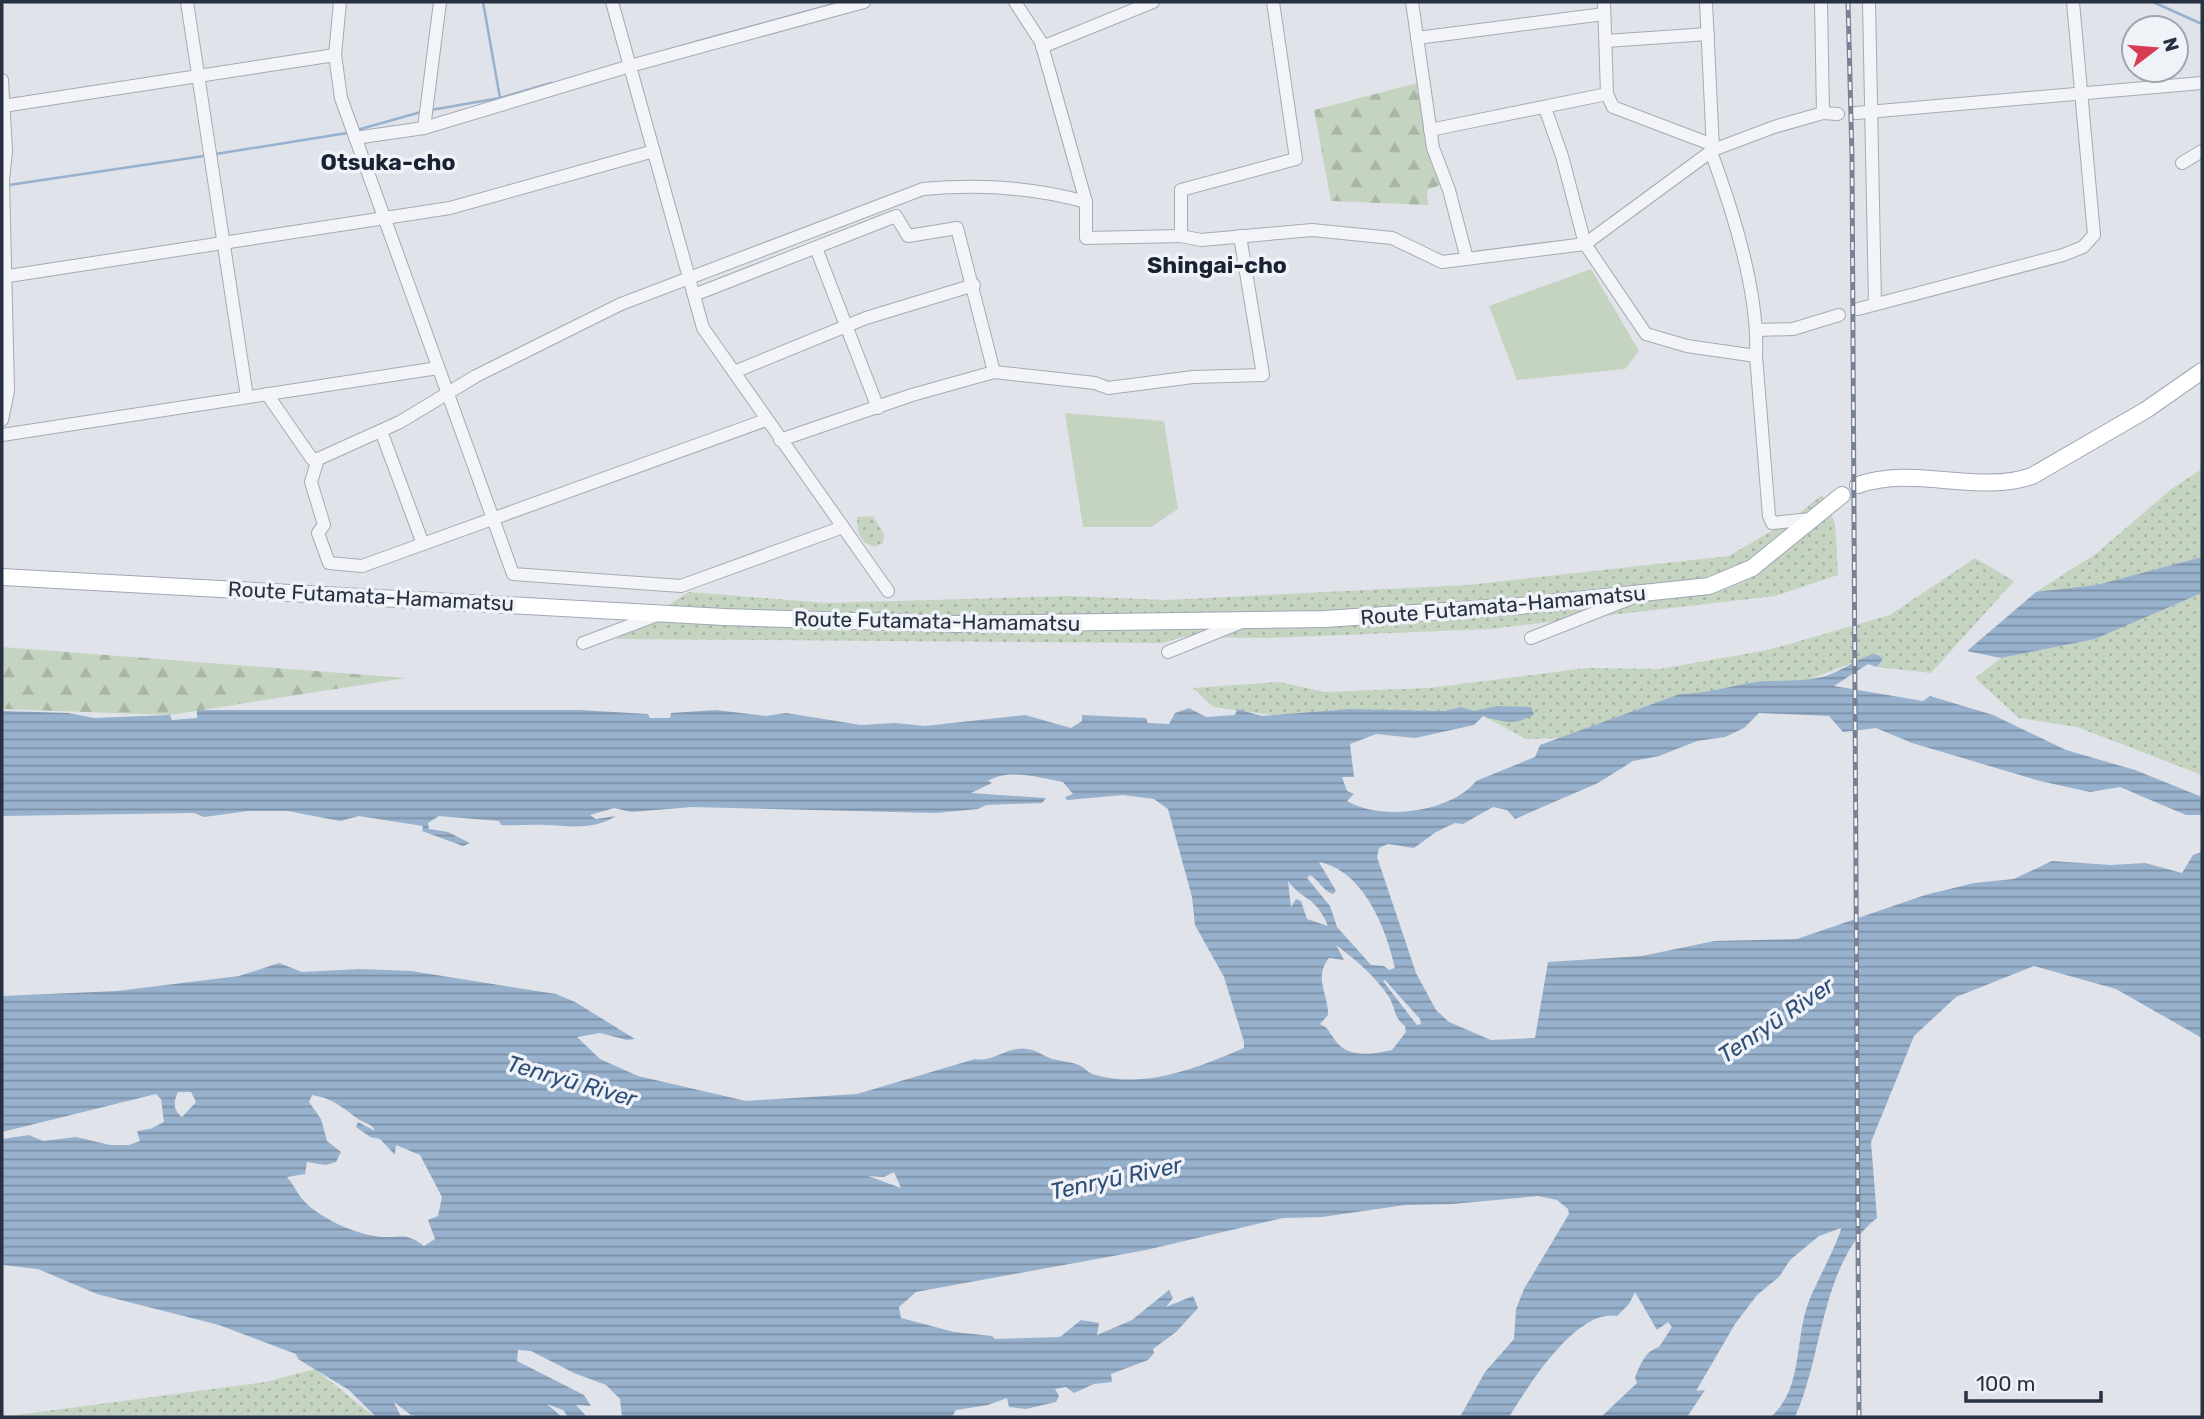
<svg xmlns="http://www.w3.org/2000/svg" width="2204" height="1419" font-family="Rubik,sans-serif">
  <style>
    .grass { fill: url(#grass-dots) }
    .forest { fill: url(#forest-firs) }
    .garden { fill: #c5d4c0 }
    .water { fill: url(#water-rules); fill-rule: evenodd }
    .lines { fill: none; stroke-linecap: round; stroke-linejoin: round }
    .stream { stroke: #98b1cc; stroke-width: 2.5 }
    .minor-casing { stroke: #a5aab4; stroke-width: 14 }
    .major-casing { stroke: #9ea7b6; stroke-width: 18 }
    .minor { stroke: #f3f4f8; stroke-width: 12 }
    .major { stroke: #fff; stroke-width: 16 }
    .rail-casing { stroke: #788294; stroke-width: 5 }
    .rail { stroke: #eff2f7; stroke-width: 2.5; stroke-dasharray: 8; stroke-linecap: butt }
    .labels { text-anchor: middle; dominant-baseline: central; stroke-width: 7; stroke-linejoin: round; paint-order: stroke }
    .street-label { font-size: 21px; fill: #273142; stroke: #eff2f7 }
    .neighbourhood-label { font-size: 23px; font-weight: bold; fill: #192233; stroke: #eff2f7 }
    .water-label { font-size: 23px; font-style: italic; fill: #2f4f79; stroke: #eff2f7 }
  </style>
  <defs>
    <pattern id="grass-dots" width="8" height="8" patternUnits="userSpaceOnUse" patternTransform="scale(1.75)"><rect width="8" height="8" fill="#c5d4c0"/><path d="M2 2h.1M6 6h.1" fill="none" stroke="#a9b6a6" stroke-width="1.8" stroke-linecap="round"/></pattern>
    <pattern id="forest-firs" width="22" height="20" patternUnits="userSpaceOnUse" patternTransform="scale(1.75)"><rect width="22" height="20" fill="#c5d4c0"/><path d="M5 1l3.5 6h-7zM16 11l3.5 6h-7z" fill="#a9b6a6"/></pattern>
    <pattern id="water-rules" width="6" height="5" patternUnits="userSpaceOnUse" patternTransform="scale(1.75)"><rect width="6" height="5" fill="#98b1cc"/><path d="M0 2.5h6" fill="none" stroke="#7c91a7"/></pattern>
  </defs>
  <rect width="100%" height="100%" fill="#e0e3ea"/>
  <!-- grass -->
  <g class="grass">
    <path d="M2202 469V557L2070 593 2036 592 2097 553 2170 490Z"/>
    <path d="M1822 495 1835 523 1838 575 1775 596 1490 629 1268 638 1183 637 1162 643 616 639 689 592 826 603 1067 596 1167 600 1468 585 1729 556 1792 519Z"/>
    <path d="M873 516 884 534 883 543 874 547C859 541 857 532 857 517Z"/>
    <path d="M1975 558 2014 581 1931 673 1877 667 1875 654 1803 682 1667 699 1561 738 1526 739 1474 711 1337 710 1272 715 1213 707 1193 688 1279 682 1325 692 1429 688 1586 668 1660 669 1768 650 1890 615Z"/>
    <path d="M2202 593V775L2077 727 2019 718 1975 678 2001 658 2095 639Z"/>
    <path d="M315 1369 375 1417H2L265 1382Z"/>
  </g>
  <!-- forest -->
  <g class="forest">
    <path d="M1417 83 1432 163 1440 185 1427 190 1428 205 1331 201 1314 110Z"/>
    <path d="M2 647 406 678 170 715 2 709Z"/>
  </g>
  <!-- garden -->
  <g class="garden">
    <path d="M1591 269 1639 351 1625 369 1517 380 1489 306Z"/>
    <path d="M1065 413 1164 421 1178 509 1151 527H1083Z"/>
  </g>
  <!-- water -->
  <g class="water">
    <path d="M2202 557V593L2095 639 2001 658 1967 651 2036 592 2097 585Z"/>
    <path d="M1875 654 1883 658 1877 667 1868 664 1834 686 1923 701 1930 696 1993 715 2066 750 2135 770 2202 797V815H2186L2120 787 2090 792 2040 781 1912 743 1876 728 1843 732 1829 716 1759 713 1744 728 1725 737 1697 741 1659 756 1633 761 1598 783 1515 819 1507 810 1493 807 1463 824 1455 823 1436 832 1414 848 1388 844 1379 848 1377 857 1416 973 1436 1010 1449 1022 1491 1040 1535 1038 1548 962 1642 956 1714 941 1797 939 1925 895 1974 883 2014 879 2052 861 2111 865 2145 863 2182 873 2193 855 2202 852V1038L2116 989 2034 966 1956 997 1914 1036 1871 1142 1877 1218C1821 1261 1823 1357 1795 1417H1771C1804 1387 1794 1339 1809 1301 1815 1285 1840 1239 1841 1228L1819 1236 1790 1260 1779 1277 1757 1295 1735 1324 1696 1391 1705 1390 1687 1417H1601L1637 1383 1635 1377C1641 1364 1645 1351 1659 1347L1672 1327 1668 1322 1657 1330 1635 1292 1629 1304 1617 1316C1575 1309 1528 1387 1509 1417H1460L1485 1372 1514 1339 1516 1309 1524 1289 1569 1214 1568 1209 1557 1200 1538 1196 1453 1204 1405 1205 1322 1217 1283 1218 1146 1250 916 1292 899 1307 901 1318 954 1332 992 1336 995 1339 1060 1337 1081 1320 1099 1323 1097 1335 1132 1320 1169 1290 1173 1298 1166 1307 1193 1296 1198 1308 1176 1332 1153 1349 1154 1353 1148 1360 1111 1374 1112 1382 1094 1384 1074 1393 1066 1387 1055 1389 1059 1396 1056 1402 1026 1409 1009 1407 1007 1398 988 1405 956 1410 952 1417H622L620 1399 606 1385 574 1373 531 1351 518 1350 517 1361 584 1395 591 1406 576 1405 587 1417H568L563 1410 547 1404 562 1417H425L411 1415 394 1402 401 1417H376L349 1390 298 1359 296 1354 219 1325 97 1294 38 1269 2 1265V1139L29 1135 43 1141 76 1137 110 1145H129L140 1141 137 1131 150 1129 164 1122 161 1099 156 1094 2 1132V996L117 991 239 976 279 963 302 972 359 969 411 971 556 994 575 1002 635 1039 627 1040 600 1033 577 1037 600 1059 638 1076 746 1101 857 1094 975 1059C992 1063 1009 1045 1027 1049 1036 1050 1044 1056 1052 1059 1061 1061 1071 1062 1079 1065 1084 1067 1087 1072 1092 1074 1144 1090 1197 1068 1244 1048V1042L1224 977 1195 925 1192 897 1168 809 1154 799 1123 795 1067 800 1065 797 1073 794 1063 782C1039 778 1009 768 988 781L992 783 971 793 1046 798 1042 803 986 805 978 809 935 813 692 807 631 812 614 808 590 815 596 819 616 816C594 830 571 826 546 825 531 824 516 826 501 825L499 821 439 816 428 823 429 829 448 832 470 843 463 846 422 831 423 826 359 816 340 821 288 811H248L204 817 194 813 2 816V711L68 713 94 718 170 715 172 720 197 718V710H579L648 714 650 718H670L671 713 716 710 766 716 786 713 861 725 895 723 925 726 1025 715 1071 728 1082 721V715L1146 718 1148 723 1169 724 1175 713 1189 708 1206 717 1235 715 1237 709 1262 716 1350 709 1444 711 1461 707 1474 711 1497 706 1531 707 1534 714C1517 726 1501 722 1483 716L1474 725 1415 738 1376 734 1350 744 1354 777H1342L1347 791 1354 794 1347 801C1381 821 1450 813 1476 781L1535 757 1540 745 1680 694C1705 694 1726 687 1750 683 1776 679 1801 683 1826 676 1844 670 1857 658 1875 654ZM1319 862C1364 871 1386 928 1395 968L1389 970 1384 966 1371 965 1337 927 1330 906 1307 878 1310 875C1319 880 1323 891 1333 894L1336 891ZM1288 881C1304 902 1315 895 1328 926L1307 919 1301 901 1296 899 1291 907ZM1336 945C1356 960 1375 976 1389 997 1396 1009 1393 1017 1405 1026L1406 1032 1392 1050C1374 1054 1347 1059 1335 1040 1329 1032 1329 1028 1320 1024L1328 1015C1329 995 1313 978 1329 958L1344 960ZM1385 980 1420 1019 1421 1024 1417 1025 1383 981ZM178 1092H191L196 1102 182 1117C173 1109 173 1103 178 1092ZM312 1095C332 1098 342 1107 358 1119 365 1124 372 1123 375 1131L358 1122 356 1127 370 1137 380 1139 395 1155 396 1145 420 1155 442 1197 438 1216 428 1220 435 1239 424 1246C405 1232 403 1238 383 1237 358 1236 319 1218 303 1200 297 1193 293 1184 287 1177L305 1174 307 1162 326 1165 336 1162 341 1152 327 1141 321 1119 309 1102ZM894 1172 901 1188 868 1176 884 1177Z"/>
  </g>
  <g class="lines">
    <!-- stream -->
    <g class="stream">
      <path d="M483 2 500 98"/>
      <path d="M2153 2 2202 24"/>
      <path d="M692 43 841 2"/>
      <path d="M431 110 500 98 551 83"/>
      <path d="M357 130 421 112"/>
      <path d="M216 154 347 133"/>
      <path d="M9 185 204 156"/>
    </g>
    <defs>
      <g id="minor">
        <path d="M187 2 247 397"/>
        <path d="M340 2 335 55 341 98 513 574 681 586 843 527"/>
        <path d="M612 2 703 328 888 591"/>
        <path d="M1015 2 1041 42 1086 202"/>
        <path d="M1412 2 1433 148 1449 190 1467 259"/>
        <path d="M1604 2 1607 94 1613 107 1713 145"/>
        <path d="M1706 2 1713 150"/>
        <path d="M1821 2 1823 113"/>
        <path d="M1869 2 1875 304"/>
        <path d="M1417 38 1604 14"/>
        <path d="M1606 41 1708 34"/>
        <path d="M1042 47 1153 2"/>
        <path d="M2 80 6 151 3 180 8 391 2 420"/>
        <path d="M3 106 335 55"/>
        <path d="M1545 108 1562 156 1585 244 1646 334 1687 346 1756 356"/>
        <path d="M1856 113 2202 83"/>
        <path d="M424 128 440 2"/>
        <path d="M1430 130 1607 94"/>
        <path d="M355 138 424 128 630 66 864 2"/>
        <path d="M1711 152C1733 211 1759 294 1756 356L1769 516 1772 523 1811 519"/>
        <path d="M2182 163 2202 151"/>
        <path d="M1181 236V190L1296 159 1273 2"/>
        <path d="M816 248 878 408"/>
        <path d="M2 277 450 208 654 151"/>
        <path d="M694 295 896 216 908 236 957 228 994 372"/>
        <path d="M1858 309 2063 255 2083 247 2094 235 2073 2"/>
        <path d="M1757 330 1793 329 1839 315"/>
        <path d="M734 372 866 318 974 285"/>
        <path d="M267 394 312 459H318L400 422 476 376 621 304 923 189C978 184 1033 187 1086 202V238L1181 236 1201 240 1312 230 1392 238 1442 262 1585 244 1713 150 1774 127 1823 113 1838 114"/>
        <path d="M381 431 423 544"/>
        <path d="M2 435 438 368"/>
        <path d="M780 440 912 395 994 372 1095 383 1108 388 1193 377 1263 375 1240 236"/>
        <path d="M318 459 311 482 324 525 318 533 329 563 362 566 766 420"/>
        <path d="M1531 638 1632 598"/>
        <path d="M583 643 655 616"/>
        <path d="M1168 652 1242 622"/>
      </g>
      <g id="major">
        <path d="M1858 485C1915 465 1976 495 2032 476L2146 410 2202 371"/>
        <path d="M2 577 724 617 959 624 1325 619 1520 606 1709 586 1752 568 1842 495"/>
      </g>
    </defs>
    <!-- minor casing -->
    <use href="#minor" class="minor-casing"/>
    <!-- major casing -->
    <use href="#major" class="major-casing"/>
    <!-- minor -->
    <use href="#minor" class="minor"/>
    <!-- major -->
    <use href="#major" class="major"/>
    <defs>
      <path id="rail" d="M1848 2 1852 158 1859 1417"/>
    </defs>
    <!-- rail casing -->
    <use href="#rail" class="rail-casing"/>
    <!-- rail -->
    <use href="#rail" class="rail"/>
  </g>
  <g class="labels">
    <!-- street labels -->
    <g class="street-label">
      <text transform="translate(371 596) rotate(3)">Route Futamata-Hamamatsu</text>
      <text transform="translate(1503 605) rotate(-5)">Route Futamata-Hamamatsu</text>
      <text transform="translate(937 621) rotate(1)">Route Futamata-Hamamatsu</text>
    </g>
    <!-- neighbourhood labels -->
    <g class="neighbourhood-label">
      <text x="388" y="162">Otsuka-cho</text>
      <text x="1217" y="265">Shingai-cho</text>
    </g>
    <!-- water labels -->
    <g class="water-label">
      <text transform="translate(1776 1020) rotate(-34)">Tenryū River</text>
      <text transform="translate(572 1081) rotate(16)">Tenryū River</text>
      <text transform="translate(1116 1178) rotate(-12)">Tenryū River</text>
    </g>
  </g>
  <!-- border -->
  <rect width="2204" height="1419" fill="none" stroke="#273142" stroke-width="7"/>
  <!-- north arrow -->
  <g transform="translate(2155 49) rotate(74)"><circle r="33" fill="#eff2f7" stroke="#9fa5af" stroke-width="2"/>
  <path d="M0-5L12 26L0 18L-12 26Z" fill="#d73d52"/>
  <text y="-10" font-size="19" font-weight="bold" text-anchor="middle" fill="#273142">N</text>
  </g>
  <!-- scale -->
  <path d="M1966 1391v10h135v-10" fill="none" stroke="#273142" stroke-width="3.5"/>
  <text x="1976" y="1391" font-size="21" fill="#273142" stroke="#eff2f7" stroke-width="5" paint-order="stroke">100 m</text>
</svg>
